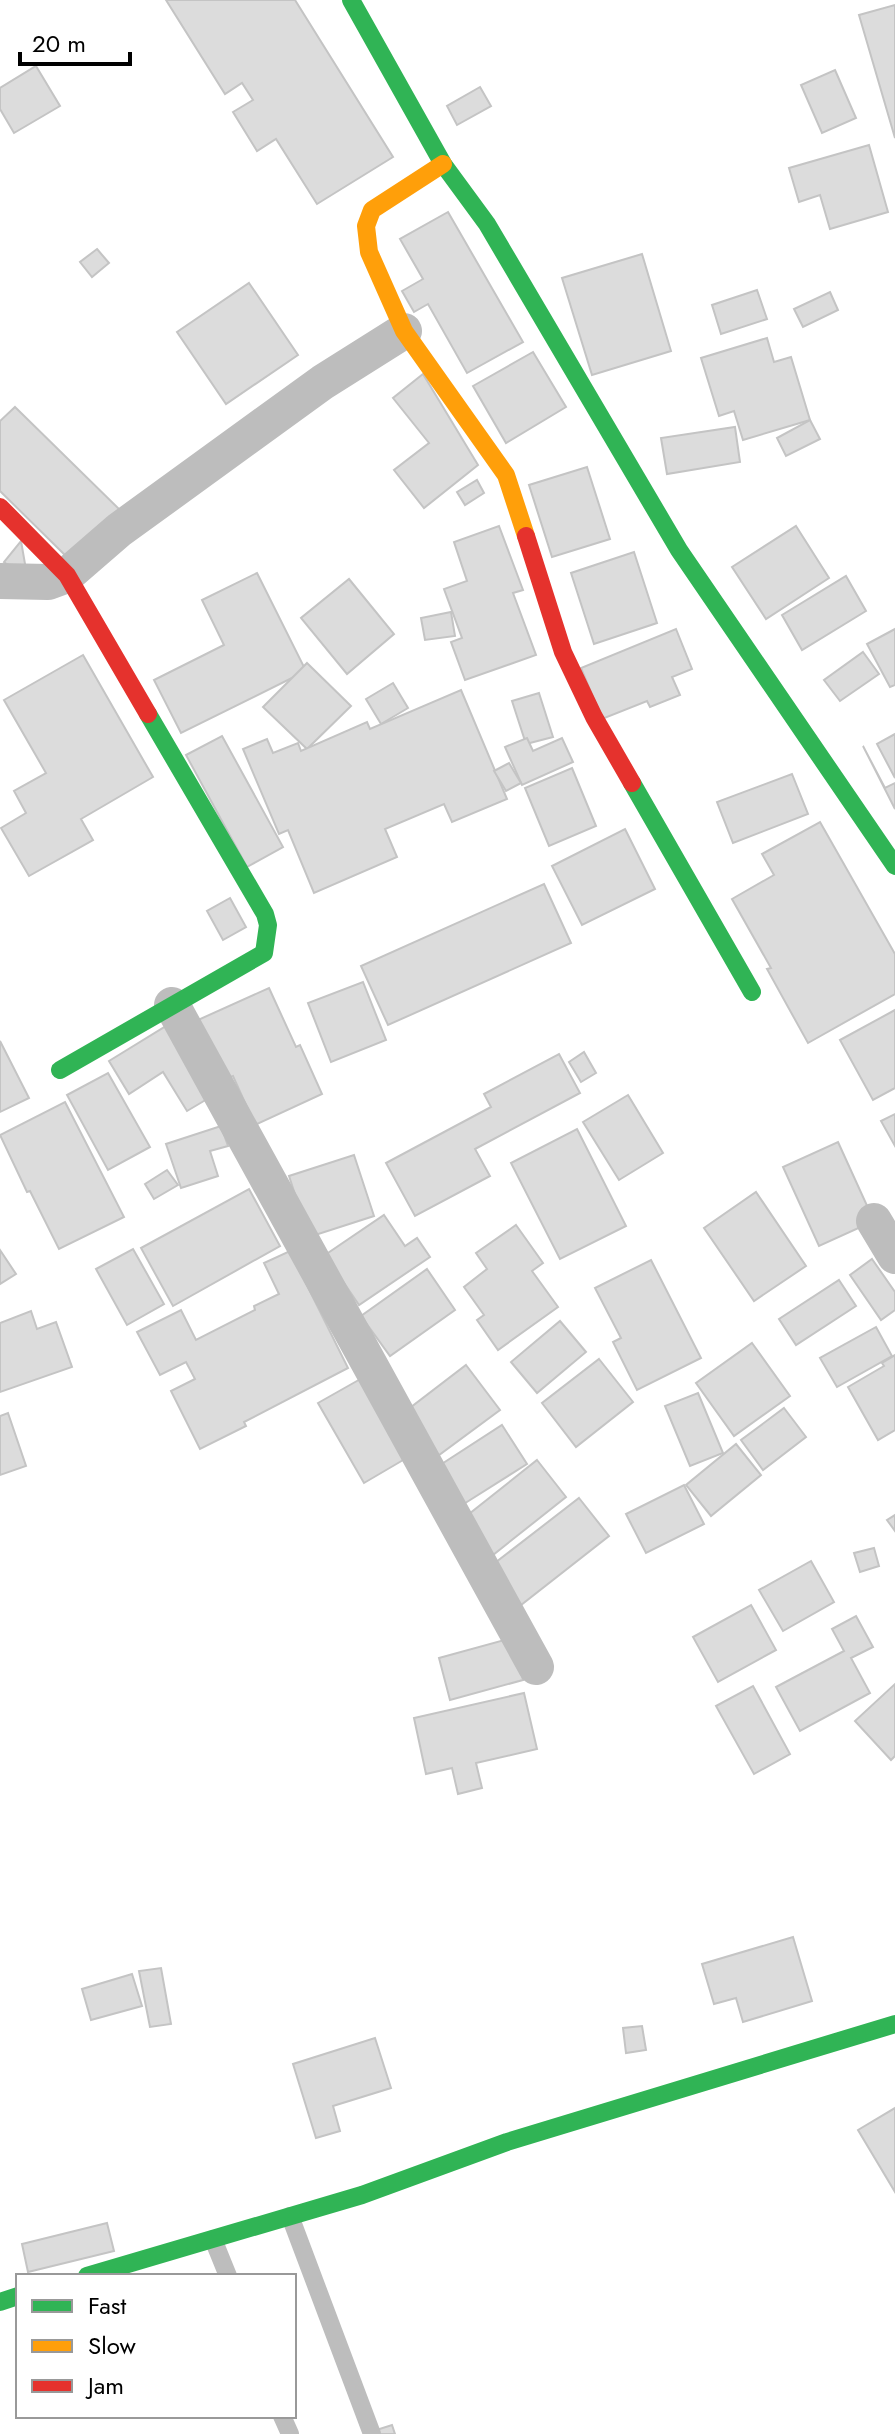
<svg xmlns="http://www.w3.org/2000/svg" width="895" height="2434" font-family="Jost,sans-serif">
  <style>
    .building { fill: #dcdcdc; stroke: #c4c4c4; stroke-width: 2 }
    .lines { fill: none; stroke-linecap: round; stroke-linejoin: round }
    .lane { stroke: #bdbdbd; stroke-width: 18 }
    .street { stroke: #bdbdbd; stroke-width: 36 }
    .fast { stroke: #30b455; stroke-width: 18 }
    .slow { stroke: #ff9f0a; stroke-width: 18 }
    .jam { stroke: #e5322d; stroke-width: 18 }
  </style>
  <rect width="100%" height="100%" fill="#fff"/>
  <!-- building -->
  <g class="building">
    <path d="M166 0H295L393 157 317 204 276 139 257 151 233 112 253 100 242 83 225 94Z"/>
    <path d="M895 5V138L859 15Z"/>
    <path d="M36 66 60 106 14 133 0 109V88Z"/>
    <path d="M835 70 856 118 822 133 801 85Z"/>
    <path d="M480 87 491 106 457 125 447 106Z"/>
    <path d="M869 145 888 212 830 229 820 195 799 202 789 168Z"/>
    <path d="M448 212 523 342 467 373 428 304 414 312 402 291 423 279 400 239Z"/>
    <path d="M97 249 109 263 92 277 80 262Z"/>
    <path d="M642 254 671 351 592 375 562 278Z"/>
    <path d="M249 283 298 355 226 404 177 332Z"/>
    <path d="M757 290 767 319 721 334 712 305Z"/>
    <path d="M830 292 838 310 803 327 794 309Z"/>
    <path d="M767 338 774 362 791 357 810 420 743 440 734 411 719 416 701 358Z"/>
    <path d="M533 352 566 407 506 443 473 386Z"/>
    <path d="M423 374 478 465 424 508 394 470 429 443 393 398Z"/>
    <path d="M15 407 120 510 70 560 0 491V421Z"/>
    <path d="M810 420 820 439 786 456 777 438Z"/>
    <path d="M735 427 740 462 667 474 661 438Z"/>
    <path d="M587 467 610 539 552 557 529 485Z"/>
    <path d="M477 480 484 493 465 505 457 492Z"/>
    <path d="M499 526 523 590 513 593 536 655 465 680 451 642 462 638 444 589 467 581 454 542Z"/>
    <path d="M796 526 829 578 766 619 732 567Z"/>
    <path d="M21 541 28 581 4 562Z"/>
    <path d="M634 552 657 623 594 644 571 573Z"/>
    <path d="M257 573 306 671 181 733 154 680 224 645 202 600Z"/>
    <path d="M846 576 866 611 802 650 782 615Z"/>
    <path d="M349 579 394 634 347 674 301 618Z"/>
    <path d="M451 612 455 636 425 640 421 618Z"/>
    <path d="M676 629 692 669 672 677 680 695 650 707 647 701 602 719 581 668Z"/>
    <path d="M895 629V685L890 687 867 644Z"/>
    <path d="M863 652 879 674 840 701 824 680Z"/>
    <path d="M83 655 153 777 81 819 93 840 29 876 1 828 26 813 14 791 46 773 4 700Z"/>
    <path d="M307 663 351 706 307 749 263 707Z"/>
    <path d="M393 683 408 708 381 724 366 699Z"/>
    <path d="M461 690 507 799 452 822 444 804 385 829 397 857 314 893 288 830 279 834 243 749 267 739 273 753 298 743 301 751 367 722 370 729Z"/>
    <path d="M539 693 553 737 526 744 512 701Z"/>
    <path d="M895 734V778L877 744Z"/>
    <path d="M222 736 283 847 247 867 186 755Z"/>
    <path d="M527 738 533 751 562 738 573 762 522 785 505 747Z"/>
    <path d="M863 746 885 788 895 783V809Z"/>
    <path d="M509 763 521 783 506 791 494 771Z"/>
    <path d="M572 768 596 826 549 846 525 788Z"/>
    <path d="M792 774 808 814 733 843 717 802Z"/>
    <path d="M820 822 895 954V994L808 1043 767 969 771 968 732 899 774 875 762 854Z"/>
    <path d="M625 829 655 889 582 925 552 866Z"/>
    <path d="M544 884 571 943 388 1025 361 966Z"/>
    <path d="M230 898 246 927 223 940 207 911Z"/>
    <path d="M363 982 386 1040 331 1062 308 1003Z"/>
    <path d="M269 988 296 1047 300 1045 322 1094 255 1125 233 1076 225 1079 198 1020Z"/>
    <path d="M895 1010V1088L873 1100 840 1040Z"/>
    <path d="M171 1023 214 1095 187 1111 163 1072 129 1094 109 1061Z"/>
    <path d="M0 1041 29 1098 0 1112Z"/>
    <path d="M584 1052 596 1073 581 1082 569 1062Z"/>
    <path d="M559 1054 580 1093 475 1149 490 1176 415 1216 386 1163 491 1107 484 1094Z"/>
    <path d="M108 1073 150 1147 108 1170 67 1095Z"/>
    <path d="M628 1095 663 1153 619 1180 583 1122Z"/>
    <path d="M65 1102 124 1217 59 1249 30 1191 27 1192 0 1135Z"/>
    <path d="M895 1114V1146L881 1121Z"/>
    <path d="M221 1126 228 1146 210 1151 218 1176 181 1188 166 1144Z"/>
    <path d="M577 1129 626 1226 560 1259 511 1163Z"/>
    <path d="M838 1142 874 1221 819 1246 783 1167Z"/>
    <path d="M354 1155 374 1216 309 1237 289 1176Z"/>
    <path d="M167 1170 178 1185 154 1199 145 1184Z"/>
    <path d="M249 1189 280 1246 173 1306 141 1248Z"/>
    <path d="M756 1192 806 1266 754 1301 704 1228Z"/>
    <path d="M384 1215 405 1246 417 1238 430 1257 359 1305 325 1255Z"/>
    <path d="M516 1225 543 1263 532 1271 558 1307 498 1350 477 1320 484 1315 464 1287 487 1269 476 1253Z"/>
    <path d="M133 1249 164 1304 127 1325 96 1269Z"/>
    <path d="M0 1250 16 1274 0 1284Z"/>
    <path d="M290 1251 348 1368 244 1422 246 1426 200 1449 171 1391 195 1379 186 1362 160 1375 137 1332 181 1310 196 1340 255 1310 254 1306 279 1294 264 1263Z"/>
    <path d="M872 1259 895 1292V1310L881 1320 850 1275Z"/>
    <path d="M651 1260 701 1358 637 1390 613 1342 621 1338 595 1288Z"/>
    <path d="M427 1269 455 1310 390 1356 361 1316Z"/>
    <path d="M839 1280 856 1306 796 1345 779 1319Z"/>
    <path d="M31 1311 37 1329 56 1322 72 1367 0 1392V1323Z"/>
    <path d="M560 1321 586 1352 537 1393 511 1362Z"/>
    <path d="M876 1327 892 1356 837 1387 820 1358Z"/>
    <path d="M752 1343 790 1396 734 1436 696 1383Z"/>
    <path d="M895 1355V1430L878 1440 848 1387 884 1366 882 1363Z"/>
    <path d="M599 1359 633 1402 576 1447 542 1403Z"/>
    <path d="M466 1365 500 1410 435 1458 402 1414Z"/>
    <path d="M364 1377 410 1456 364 1483 318 1403Z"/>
    <path d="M698 1393 723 1453 690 1466 665 1406Z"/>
    <path d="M784 1408 806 1437 763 1470 741 1440Z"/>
    <path d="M8 1413 26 1466 0 1475V1416Z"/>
    <path d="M502 1425 527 1464 459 1507 434 1469Z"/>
    <path d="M736 1444 761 1475 711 1516 686 1485Z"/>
    <path d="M537 1460 566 1497 493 1555 464 1518Z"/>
    <path d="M684 1485 704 1524 646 1553 626 1514Z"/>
    <path d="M579 1498 609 1536 521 1605 491 1566Z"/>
    <path d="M895 1515V1531L887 1520Z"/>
    <path d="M874 1548 879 1566 860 1572 854 1553Z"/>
    <path d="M811 1561 834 1602 783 1631 759 1590Z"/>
    <path d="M751 1605 776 1650 718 1682 693 1637Z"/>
    <path d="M856 1616 873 1647 851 1658 870 1693 800 1731 776 1687 844 1651 832 1629Z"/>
    <path d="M512 1638 523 1680 450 1700 439 1658Z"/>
    <path d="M895 1684V1756L891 1760 855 1721Z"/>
    <path d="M753 1686 790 1754 754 1774 716 1706Z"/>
    <path d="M524 1693 537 1749 476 1763 482 1788 458 1794 452 1768 426 1774 414 1718Z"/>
    <path d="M793 1937 812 2001 743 2022 736 1998 714 2004 702 1964Z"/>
    <path d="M161 1968 171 2024 150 2027 139 1971Z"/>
    <path d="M132 1974 142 2006 91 2020 82 1989Z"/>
    <path d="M642 2026 646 2050 626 2053 623 2028Z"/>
    <path d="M375 2038 391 2088 333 2106 340 2131 316 2138 293 2064Z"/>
    <path d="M895 2108V2192L858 2130Z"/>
    <path d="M107 2223 114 2251 28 2272 22 2244Z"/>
    <path d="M392 2425 395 2434H364Z"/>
  </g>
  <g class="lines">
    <!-- lane -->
    <g class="lane">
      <path d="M290 2216 372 2434"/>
      <path d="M213 2239 228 2276"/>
      <path d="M282 2416 290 2434"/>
    </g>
    <!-- street -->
    <g class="street">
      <path d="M0 581 48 582 67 575 119 530 323 382 404 331"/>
      <path d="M172 1005 536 1667"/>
      <path d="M874 1221 895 1256"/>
    </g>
    <!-- fast -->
    <g class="fast">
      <path d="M351 0 443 164 487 224 679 550 895 866"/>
      <path d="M632 783 752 992"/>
      <path d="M60 1070 264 953 268 925 265 914 148 714"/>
      <path d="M87 2276 362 2195 507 2142 895 2024"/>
      <path d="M0 2302 18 2296"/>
    </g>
    <!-- slow -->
    <path class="slow" d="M443 164 372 210 366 226 369 252 404 331 506 475 526 536"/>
    <!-- jam -->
    <g class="jam">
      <path d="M0 507 67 575 148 714"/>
      <path d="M526 536 563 652 594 717 632 783"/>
    </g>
  </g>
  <!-- legend -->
  <rect x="16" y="2274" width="280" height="144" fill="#ffffff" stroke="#999999" stroke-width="2"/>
  <rect x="32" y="2300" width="40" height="12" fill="#30b455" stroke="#999999" stroke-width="2"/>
  <text x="88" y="2314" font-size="24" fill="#000000">Fast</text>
  <rect x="32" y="2340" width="40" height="12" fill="#ff9f0a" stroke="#999999" stroke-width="2"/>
  <text x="88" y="2354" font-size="24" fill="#000000">Slow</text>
  <rect x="32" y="2380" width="40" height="12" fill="#e5322d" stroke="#999999" stroke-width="2"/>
  <text x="88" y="2394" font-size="24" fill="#000000">Jam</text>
  <!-- scale -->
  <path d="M20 52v12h110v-12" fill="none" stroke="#000000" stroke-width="4"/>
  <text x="32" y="52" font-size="24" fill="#000000" stroke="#ffffff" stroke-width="6" paint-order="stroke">20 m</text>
</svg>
